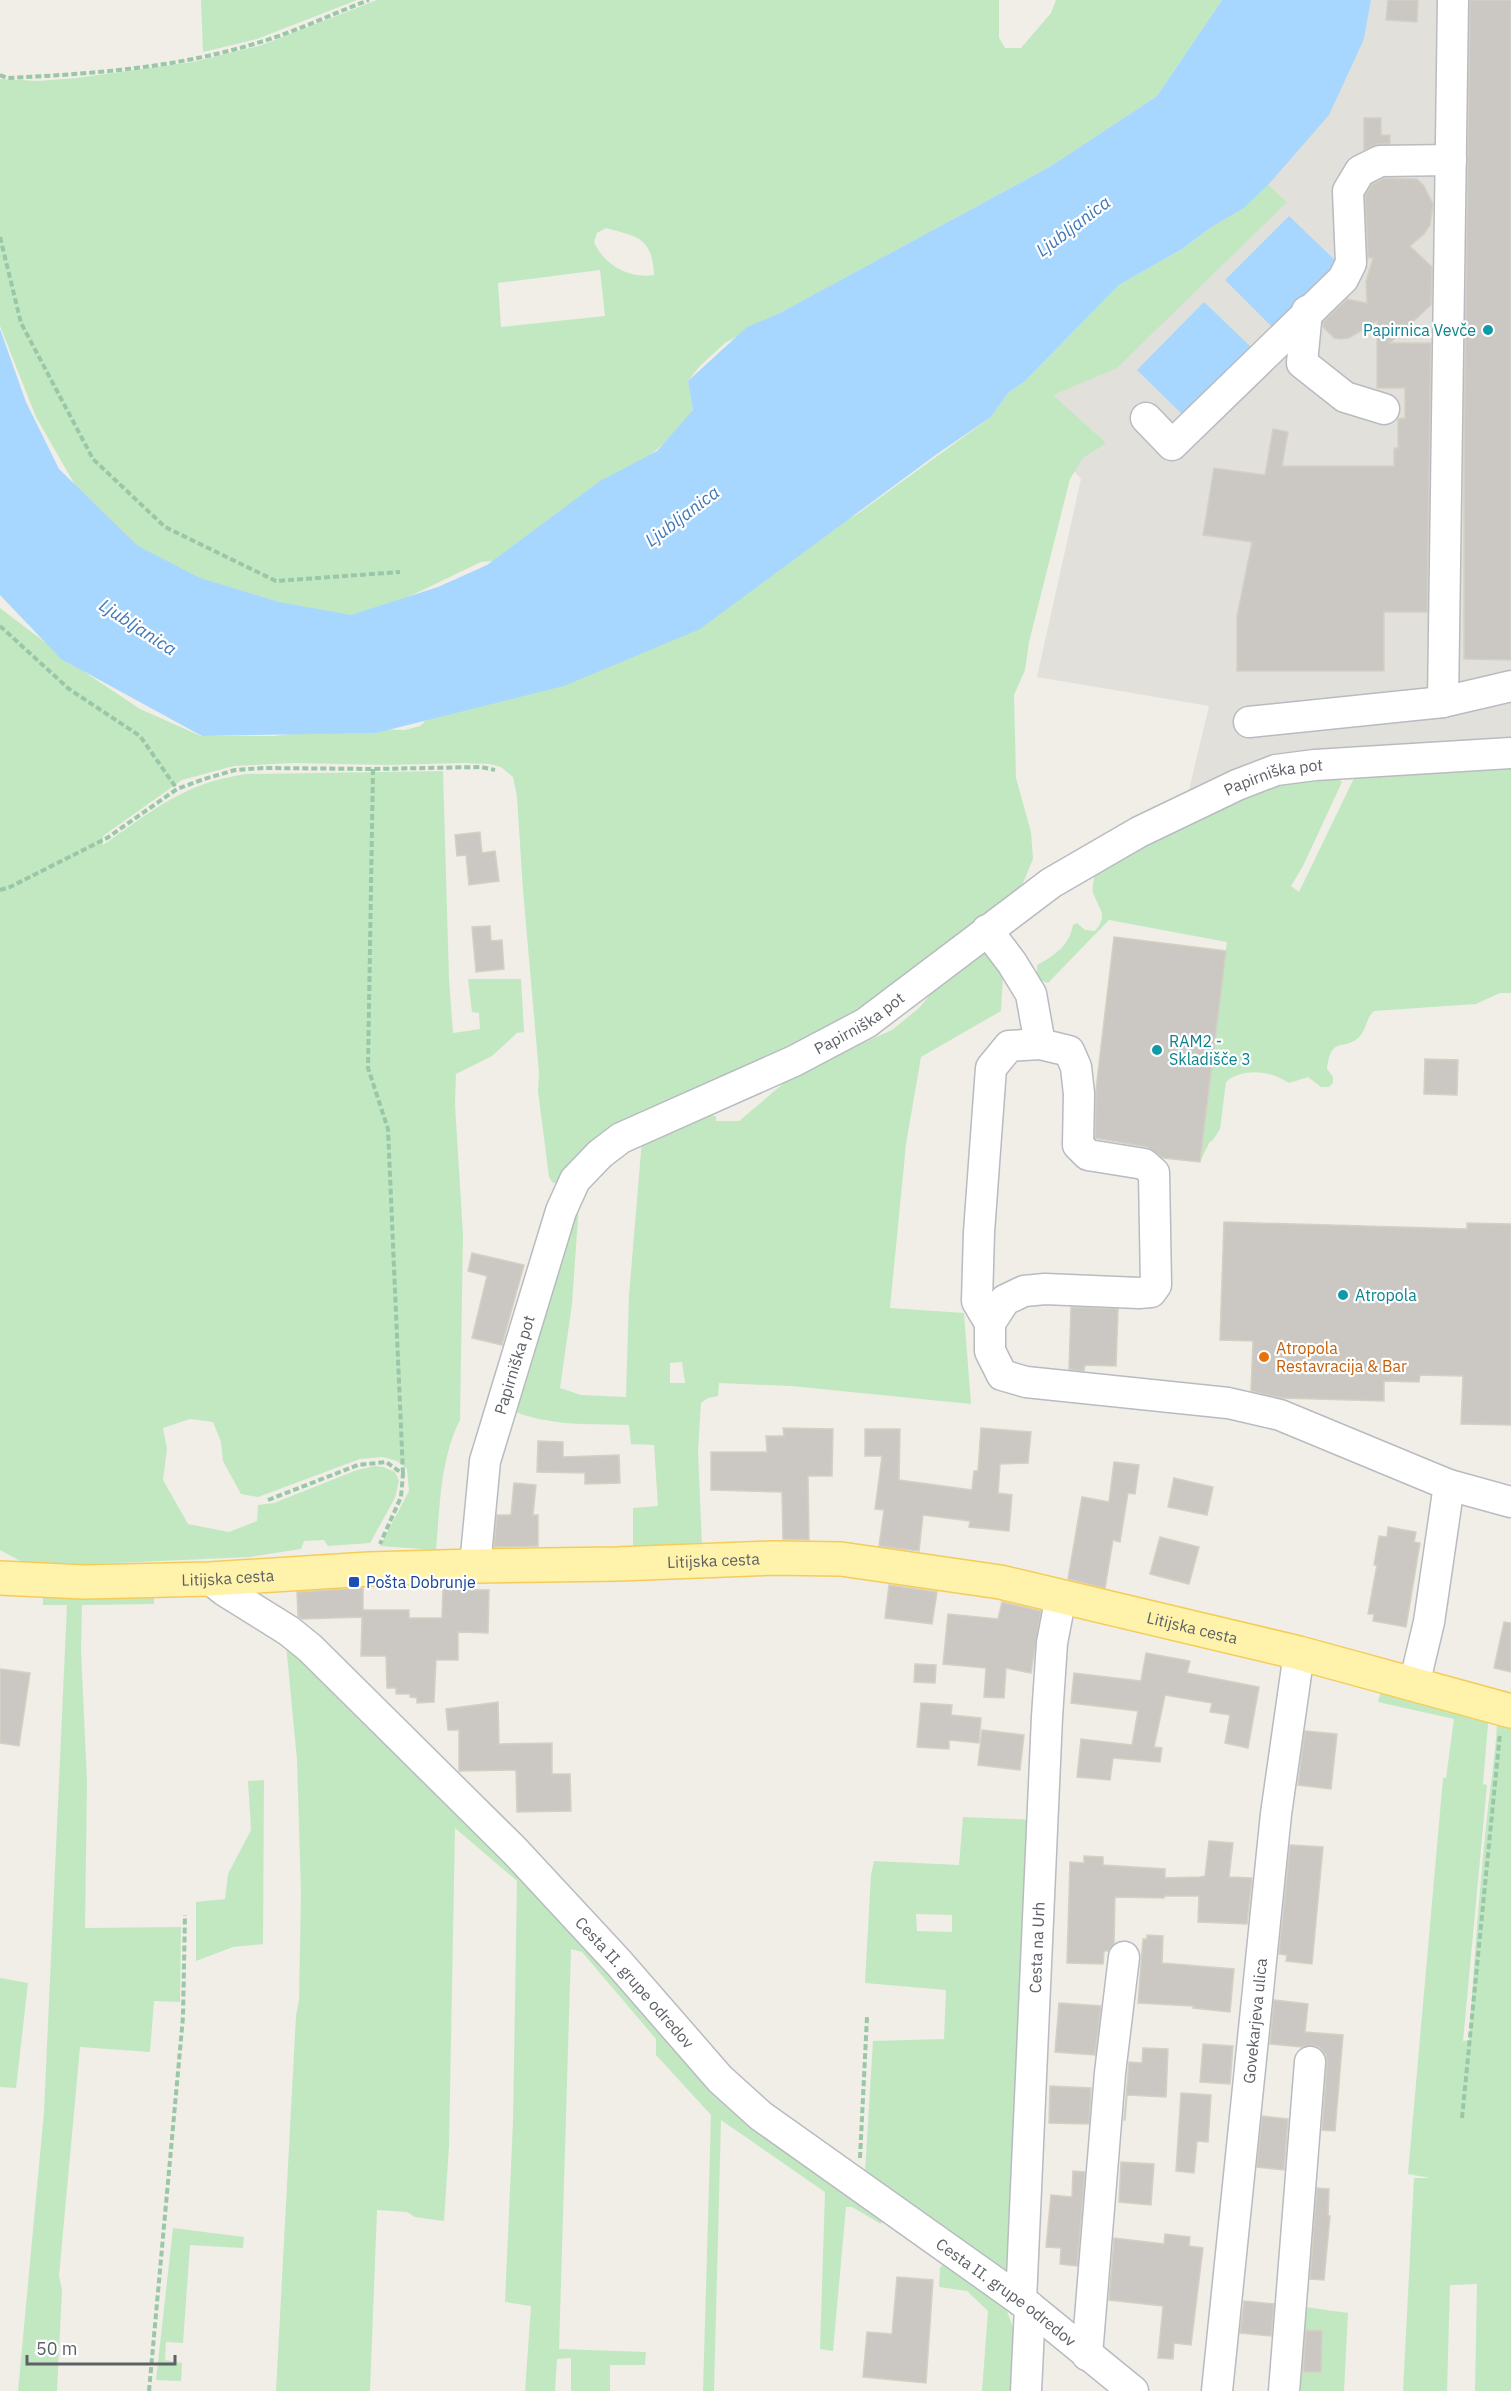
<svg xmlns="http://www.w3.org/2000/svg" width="1511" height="2391" font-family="'IBM Plex Sans',sans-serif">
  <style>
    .industrial { fill: #e1e0da }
    .green { fill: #c2e8c2; fill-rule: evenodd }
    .water { fill: #a7d7ff }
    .building { fill: #cbc8c3; stroke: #d5d0c4; stroke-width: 1.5 }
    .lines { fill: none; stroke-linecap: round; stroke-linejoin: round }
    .minor-casing { stroke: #b8bbc0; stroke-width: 33 }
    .major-casing { stroke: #f6cc59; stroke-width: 36 }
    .path { stroke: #99c7a7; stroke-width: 4; stroke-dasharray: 6 3; stroke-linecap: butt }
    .minor { stroke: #fff; stroke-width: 30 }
    .major { stroke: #fff3ac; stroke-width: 33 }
    .culture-dot { fill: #0f9aa8; stroke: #fff; stroke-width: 2 }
    .food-dot { fill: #e8710a; stroke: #fff; stroke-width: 2 }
    .transit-dot { fill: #1a4fb4; stroke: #fff; stroke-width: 2 }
    .labels { text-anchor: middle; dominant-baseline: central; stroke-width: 4.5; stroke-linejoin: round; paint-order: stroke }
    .culture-label { font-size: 16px; fill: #0d838f; stroke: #fff; text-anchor: start }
    .street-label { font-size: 16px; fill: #5d6167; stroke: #fff }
    .food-label { font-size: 16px; fill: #c56008; stroke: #fff; text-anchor: start }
    .transit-label { font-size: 16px; fill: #164399; stroke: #fff; text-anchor: start }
    .water-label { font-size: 18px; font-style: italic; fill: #3f77b6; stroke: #fff }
  </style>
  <rect width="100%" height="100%" fill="#f0eee6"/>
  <!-- industrial -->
  <path class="industrial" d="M1371 0H1511V740L1362 754H1275L1188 794 1209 706 1037 677 1081 479 1009 392 1213 226 1364 39Z"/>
  <!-- green -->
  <g class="green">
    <path d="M201 0H357L257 39 203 52Z"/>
    <path d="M377 0H999V38L1005 48H1021L1051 13 1056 0H1222L1157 96 1051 166 725 343 700 366 688 381C689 389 695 404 692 412 685 439 535 538 504 560L481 562 408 597 366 614 333 616 241 602 124 539 79 492 36 417 0 326V79L38 81 76 78 193 62 262 45ZM606 228C638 237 652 237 654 275 629 279 604 265 594 242L597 233ZM600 270 605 316 501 327 498 283Z"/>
    <path d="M1268 185 1287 202 1117 368 1053 395 1106 443 1083 458 1070 479 1029 642 1025 670 1014 695 1016 778 1031 832 1033 859 1023 883 1001 907 851 1017 560 1182 553 1183 549 1177 538 1091 539 1073 523 890 517 797 513 777 501 767 490 764 462 763 389 765 293 763 234 766 182 780 103 836V845C152 811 185 782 247 774L443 771 449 979 453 1033 480 1029 479 1013 472 1012 468 979H521L524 1032 517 1033 492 1056 456 1074 455 1104 463 1235 460 1420C440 1459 440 1507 436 1550L380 1546 409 1491 407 1469 397 1461 383 1457 360 1459 258 1497 241 1494 223 1461 221 1442 213 1422 190 1419 163 1428 167 1449 163 1480 188 1524 229 1532 257 1521 258 1505 274 1503 357 1470 375 1466 383 1467 395 1472 399 1481 395 1498 370 1543 328 1546 324 1540 304 1541 301 1549 250 1557 47 1566 24 1563 0 1550V608L80 669 140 709 201 736H274L346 728 405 730 420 726 438 709 808 540 856 515 991 417 1009 392 1025 381 1119 285 1182 249 1213 226 1244 208Z"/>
    <path d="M1511 763V993H1500L1476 1004 1374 1011C1366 1018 1367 1028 1360 1036 1344 1053 1332 1033 1327 1069L1333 1077V1083L1329 1087H1321L1308 1077 1289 1083C1271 1071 1243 1067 1226 1082L1220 1129 1213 1140 1209 1143 1200 1162 1227 942 1109 920 1048 983 1037 979V965C1055 955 1069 946 1073 925L1077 923 1085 930 1095 931C1108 915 1100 911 1094 895 1091 890 1094 882 1094 876L1115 859 1274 782 1336 776 1342 782 1303 866 1291 886 1299 892 1357 772Z"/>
    <path d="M987 948 1003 975 1001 1011 921 1057 906 1144 890 1308 964 1313 971 1404 791 1386 719 1383 718 1396 708 1398 701 1403 698 1450 702 1546 633 1552V1508L658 1506 654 1445 631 1444 629 1425C590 1424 547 1426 511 1410L579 1204 572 1304 560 1388 581 1395 626 1397 629 1295 642 1140 706 1115 716 1116V1121H739L797 1072 892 1030 919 1008 943 979ZM682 1362 685 1383H670V1363Z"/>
    <path d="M154 1595V1604L82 1605 81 1650 87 1782 85 1928 181 1927 180 2002 154 2001 150 2052 80 2047 59 2276 62 2290 57 2391H18L44 2112 67 1605H43V1598Z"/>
    <path d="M286 1644 334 1688 366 1724 381 1732 882 2216 881 2224 852 2207H846L833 2351 820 2349 825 2192 721 2120 714 2391H703L711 2115 656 2055V2039L582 1952 571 1949 559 2349 646 2352 645 2365H610V2391H571V2358L557 2359 555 2391H525L531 2306 505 2302 513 2122 517 1881 455 1828 449 2146 444 2221 415 2217 407 2212 377 2210 370 2391H276L296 2016 299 2000 301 1893 297 1760Z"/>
    <path d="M1381 1691 1486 1719 1488 1724 1483 1784 1487 1785 1463 2041 1469 2040C1474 1966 1479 1892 1487 1817 1490 1785 1496 1754 1497 1722L1511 1725V2391H1475L1477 2284 1450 2285 1447 2391H1403L1414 2178H1430L1408 2174 1443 1778H1446L1454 1719 1378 1702Z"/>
    <path d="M264 1780 263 1944 233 1947 196 1961V1902L225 1899 228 1874 251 1830 248 1781Z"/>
    <path d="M963 1817 1036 1820 1013 2278 865 2172 873 2041 944 2039 946 1990 865 1983 871 1875 874 1861 959 1865ZM916 1914 952 1915V1932L917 1931Z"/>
    <path d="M0 1978 28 1983 16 2088 0 2087Z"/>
    <path d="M173 2228 244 2237 243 2248 190 2245 183 2343 166 2342 165 2360 182 2363 181 2381 156 2380Z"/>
    <path d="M945 2262 1005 2306 1016 2335 1020 2391H982L988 2311 967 2291 939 2287 940 2268Z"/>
    <path d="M1298 2306 1348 2313 1344 2391H1292Z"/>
  </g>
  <!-- water -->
  <g class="water">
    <path d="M1222 0H1371L1364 39 1329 115 1268 185 1244 208 1213 226 1182 249 1119 285 1025 381 1009 392 991 417 937 454 700 629 564 686 376 733 202 736 61 659 0 595V329L26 402 59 469 138 546 200 578 279 602 351 615 438 587 487 565 600 481 657 451 693 410 688 381 747 327 778 314 1051 166 1157 96Z"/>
    <path d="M1289 216 1338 263 1273 328 1225 280Z"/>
    <path d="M1204 302 1252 348 1185 417 1137 370Z"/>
  </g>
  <!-- building -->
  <g class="building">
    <path d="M1388 0H1418L1417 22 1386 20Z"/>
    <path d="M1470 0H1511V660L1464 659V445Z"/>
    <path d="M1364 118H1381V135H1390V144H1379L1364 150Z"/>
    <path d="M1384 178 1417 179 1424 186 1433 204 1430 225 1424 234 1410 246 1432 267 1431 305 1390 343H1431L1427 612H1384V671H1237V616L1252 542 1203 535 1214 468 1265 475 1273 429 1288 432 1282 466H1394V448H1398V419L1405 418V388H1377V321L1349 338 1341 339 1334 338 1323 327V322L1347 299 1367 303 1366 281 1373 258H1368L1365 195 1372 184Z"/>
    <path d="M480 832 482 853 495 851 499 881 469 885 466 855 457 856 455 835Z"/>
    <path d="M490 926 491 941 502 940 504 969 476 972 472 927Z"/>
    <path d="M1114 937 1226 951 1200 1162 1163 1158 1147 1147 1095 1138 1096 1089Z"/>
    <path d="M1425 1059 1458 1060 1457 1095 1424 1094Z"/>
    <path d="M1224 1222 1467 1229V1223L1511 1224V1425L1461 1424 1463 1376 1420 1375 1419 1382 1384 1381V1401L1281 1398 1251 1391 1253 1341 1220 1340Z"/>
    <path d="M472 1253 524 1265 502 1345 472 1338 487 1276 468 1271Z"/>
    <path d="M1071 1307 1118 1309 1116 1366 1085 1365 1084 1371 1069 1369Z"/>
    <path d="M783 1428 833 1429 832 1476H808L809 1540 783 1539 782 1492 711 1490V1452H767L766 1436H784Z"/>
    <path d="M981 1428 1031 1432 1028 1463 1000 1464 998 1493 1012 1495 1009 1531 969 1527 970 1521 923 1515 919 1551 879 1546 884 1510 875 1509 882 1456H865V1429H900L899 1480 972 1490 974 1471H978Z"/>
    <path d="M538 1441 563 1442V1457L619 1455 620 1483 585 1484V1473L537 1472Z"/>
    <path d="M1114 1462 1139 1465 1135 1494 1128 1493 1120 1542 1113 1540 1105 1588 1068 1579 1082 1497 1109 1502Z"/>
    <path d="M1174 1478 1213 1487 1207 1515 1168 1507Z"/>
    <path d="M514 1483 536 1485 533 1515H538V1546L494 1547 497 1515H511Z"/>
    <path d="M1388 1527 1416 1532 1414 1542 1420 1543 1406 1627 1373 1621 1374 1614H1368L1377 1565H1374L1379 1536 1387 1537Z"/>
    <path d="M1160 1537 1199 1547 1189 1584 1150 1574Z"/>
    <path d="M889 1585 937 1592 932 1624 885 1618Z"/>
    <path d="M363 1588V1610H409V1618H442L443 1589 489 1590 488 1633 458 1632V1660H436L434 1702 417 1703V1698L410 1697V1694H396V1688H387L386 1656H361L362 1617 302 1619 298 1616 297 1592Z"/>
    <path d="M1002 1602 1041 1611 1034 1654 1031 1673 1006 1668 1004 1698 984 1697 986 1668 943 1664 948 1614 998 1619Z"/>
    <path d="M1504 1622 1511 1623V1672L1494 1668Z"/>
    <path d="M1146 1653 1190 1661 1187 1673 1259 1687 1248 1748 1225 1743 1230 1715 1210 1712 1212 1703 1165 1695 1154 1747 1162 1748 1160 1762 1113 1758 1110 1780 1077 1777 1081 1739 1132 1745 1138 1711 1071 1703 1074 1673 1141 1681Z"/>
    <path d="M915 1664 936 1665 935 1683 914 1682Z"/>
    <path d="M0 1669 30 1673 19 1746 0 1743Z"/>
    <path d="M498 1702 499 1744 552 1743V1774H570L571 1811 517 1812 516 1770 459 1771V1730H448L446 1709Z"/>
    <path d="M921 1703 952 1705 951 1715 981 1718 979 1743 949 1740V1749L917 1747Z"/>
    <path d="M982 1730 1024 1735 1020 1770 978 1765Z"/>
    <path d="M1305 1731 1337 1734 1331 1789 1298 1785Z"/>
    <path d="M1209 1841 1233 1843 1229 1877 1252 1878 1247 1924 1198 1922 1199 1896H1165L1164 1898 1115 1897 1114 1944 1108 1951H1104L1103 1964 1067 1963 1070 1862 1084 1863V1856L1103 1857V1865L1165 1869V1878L1200 1877 1205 1876Z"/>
    <path d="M1290 1845 1323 1847 1312 1964 1286 1961 1287 1955 1279 1954Z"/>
    <path d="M1147 1935 1163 1936 1162 1963 1234 1969 1230 2012 1193 2008V2006L1138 2003 1143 1939H1147Z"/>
    <path d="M1274 2000 1308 2004 1305 2032 1343 2035 1335 2131 1322 2130 1327 2063 1326 2055 1320 2048 1312 2045 1302 2047 1270 2044Z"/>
    <path d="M1059 2003 1101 2006 1095 2055 1055 2052Z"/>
    <path d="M1203 2044 1233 2046 1230 2084 1200 2082Z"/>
    <path d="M1143 2048 1168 2049 1166 2097 1127 2095 1125 2120H1124L1129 2062 1142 2063Z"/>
    <path d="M1050 2086 1091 2088 1089 2124 1049 2123Z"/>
    <path d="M1181 2093 1211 2095 1208 2142 1197 2141 1194 2173 1176 2171Z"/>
    <path d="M1262 2116 1288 2119 1284 2170 1257 2167Z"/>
    <path d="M1121 2162 1154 2164 1151 2205 1119 2202Z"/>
    <path d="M1073 2171 1085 2172 1077 2266 1060 2264 1061 2248 1046 2247 1051 2195 1072 2197Z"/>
    <path d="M1317 2188 1329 2189 1328 2216H1330L1324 2280 1310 2279Z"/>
    <path d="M1165 2234 1190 2237 1189 2246 1203 2248 1191 2345 1174 2343 1173 2359 1158 2358 1163 2306 1109 2300 1114 2238 1164 2244Z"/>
    <path d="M897 2277 933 2280 926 2383 863 2377 867 2332 892 2334Z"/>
    <path d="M1244 2301 1274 2304 1271 2336 1240 2333Z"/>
    <path d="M1306 2330 1322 2331 1321 2372H1303Z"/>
  </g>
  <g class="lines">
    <defs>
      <g id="minor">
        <path d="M1307 311 1302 363 1345 397 1384 409"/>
        <path d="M1146 418 1172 445 1343 279 1351 263 1348 191 1360 171 1380 161 1451 160"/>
        <path d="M1443 702 1453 0"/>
        <path d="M1249 722 1443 702 1511 686"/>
        <path d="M987 930 1012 963 1031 994 1040 1044"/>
        <path d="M990 1323 977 1301 979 1232 991 1068 1009 1046 1040 1044 1069 1051 1076 1067 1079 1094 1078 1145 1088 1155 1144 1164 1154 1173 1156 1285 1151 1292 1139 1293 1045 1289 1024 1291 1005 1300 990 1323V1351L1002 1375 1026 1382 1228 1403 1280 1415 1449 1485 1511 1502"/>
        <path id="s1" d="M475 1566 485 1461 561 1211 575 1180 600 1154 621 1138 794 1061 866 1023 1051 883 1139 832 1237 785 1276 770 1315 765 1511 753"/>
        <path id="s2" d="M210 1579 225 1591 289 1631 310 1648 514 1850 619 1963 720 2079 761 2116 1030 2307 1133 2391"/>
        <path d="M1414 1685 1429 1622 1449 1485"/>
        <path id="s3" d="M1021 2301 1047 1717 1052 1643 1061 1596"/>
        <path d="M1087 2355 1110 2073 1124 1957"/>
        <path d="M1026 2391 1030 2307"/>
        <path id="s4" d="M1217 2391 1276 1814 1299 1653"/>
        <path d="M1284 2391 1310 2062"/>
      </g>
      <g id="major">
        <path id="s5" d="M0 1578 84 1582 210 1579 369 1569 475 1566 618 1564 774 1558 841 1559 1000 1582 1299 1653 1511 1711"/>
      </g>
    </defs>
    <!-- minor casing -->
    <use href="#minor" class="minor-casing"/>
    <!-- major casing -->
    <use href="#major" class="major-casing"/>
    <!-- path -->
    <g class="path">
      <path d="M0 75 7 78C91 74 176 68 257 43 295 32 332 14 369 0"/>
      <path d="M0 237 21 323 93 459 165 527 276 581 400 572"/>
      <path d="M0 626 69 689 140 736 177 789"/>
      <path d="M373 769 368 1068 388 1129 403 1474"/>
      <path d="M0 890 10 887 107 838 177 789 204 779 235 770 263 768 373 769 481 767 495 770"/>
      <path d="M268 1500 358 1465 386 1462 403 1474 401 1497 380 1544"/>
      <path d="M1462 2118 1500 1733"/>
      <path d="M860 2158 867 2017"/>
      <path d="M149 2391 183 2017 185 1915"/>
    </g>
    <!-- minor -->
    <use href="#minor" class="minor"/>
    <!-- major -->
    <use href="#major" class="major"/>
  </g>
  <!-- markers -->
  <g class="culture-dot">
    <circle cx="1488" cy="330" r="6"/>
    <circle cx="1157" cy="1050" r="6"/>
    <circle cx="1343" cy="1295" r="6"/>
  </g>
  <circle class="food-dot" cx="1264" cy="1357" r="6"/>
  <rect class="transit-dot" x="348" y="1576" width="12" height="12" rx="3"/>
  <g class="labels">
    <!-- culture labels -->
    <g class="culture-label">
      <text x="1476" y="330" text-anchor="end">Papirnica Vevče</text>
      <text x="1169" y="1041">RAM2 -<tspan x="1169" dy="18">Skladišče 3</tspan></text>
      <text x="1355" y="1295">Atropola</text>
    </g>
    <!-- street labels -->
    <g class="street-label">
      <text stroke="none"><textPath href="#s1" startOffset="1214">Papirniška pot</textPath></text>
      <text stroke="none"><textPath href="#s1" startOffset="728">Papirniška pot</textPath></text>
      <text stroke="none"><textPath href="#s1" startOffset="206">Papirniška pot</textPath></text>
      <text stroke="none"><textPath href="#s5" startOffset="714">Litijska cesta</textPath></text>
      <text stroke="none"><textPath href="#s5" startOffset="228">Litijska cesta</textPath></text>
      <text stroke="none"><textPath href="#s5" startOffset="1200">Litijska cesta</textPath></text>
      <text stroke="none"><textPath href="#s3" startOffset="354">Cesta na Urh</textPath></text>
      <text stroke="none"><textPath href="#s2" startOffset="588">Cesta II. grupe odredov</textPath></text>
      <text stroke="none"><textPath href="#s4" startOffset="372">Govekarjeva ulica</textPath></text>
      <text stroke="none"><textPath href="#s2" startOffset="1074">Cesta II. grupe odredov</textPath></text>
    </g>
    <!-- food labels -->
    <g class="food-label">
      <text x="1276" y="1348">Atropola<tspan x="1276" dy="18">Restavracija &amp; Bar</tspan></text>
    </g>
    <!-- transit labels -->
    <g class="transit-label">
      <text x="366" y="1582">Pošta Dobrunje</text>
    </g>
    <!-- water labels -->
    <g class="water-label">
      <text transform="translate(1073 226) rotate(-37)">Ljubljanica</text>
      <text transform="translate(682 516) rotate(-37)">Ljubljanica</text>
      <text transform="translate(138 627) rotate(33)">Ljubljanica</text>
    </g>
  </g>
  <!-- scale -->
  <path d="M27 2355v9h148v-9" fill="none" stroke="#5d6167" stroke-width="3"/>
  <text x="36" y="2355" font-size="18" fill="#5d6167" stroke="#ffffff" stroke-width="4.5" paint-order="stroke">50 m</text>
</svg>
